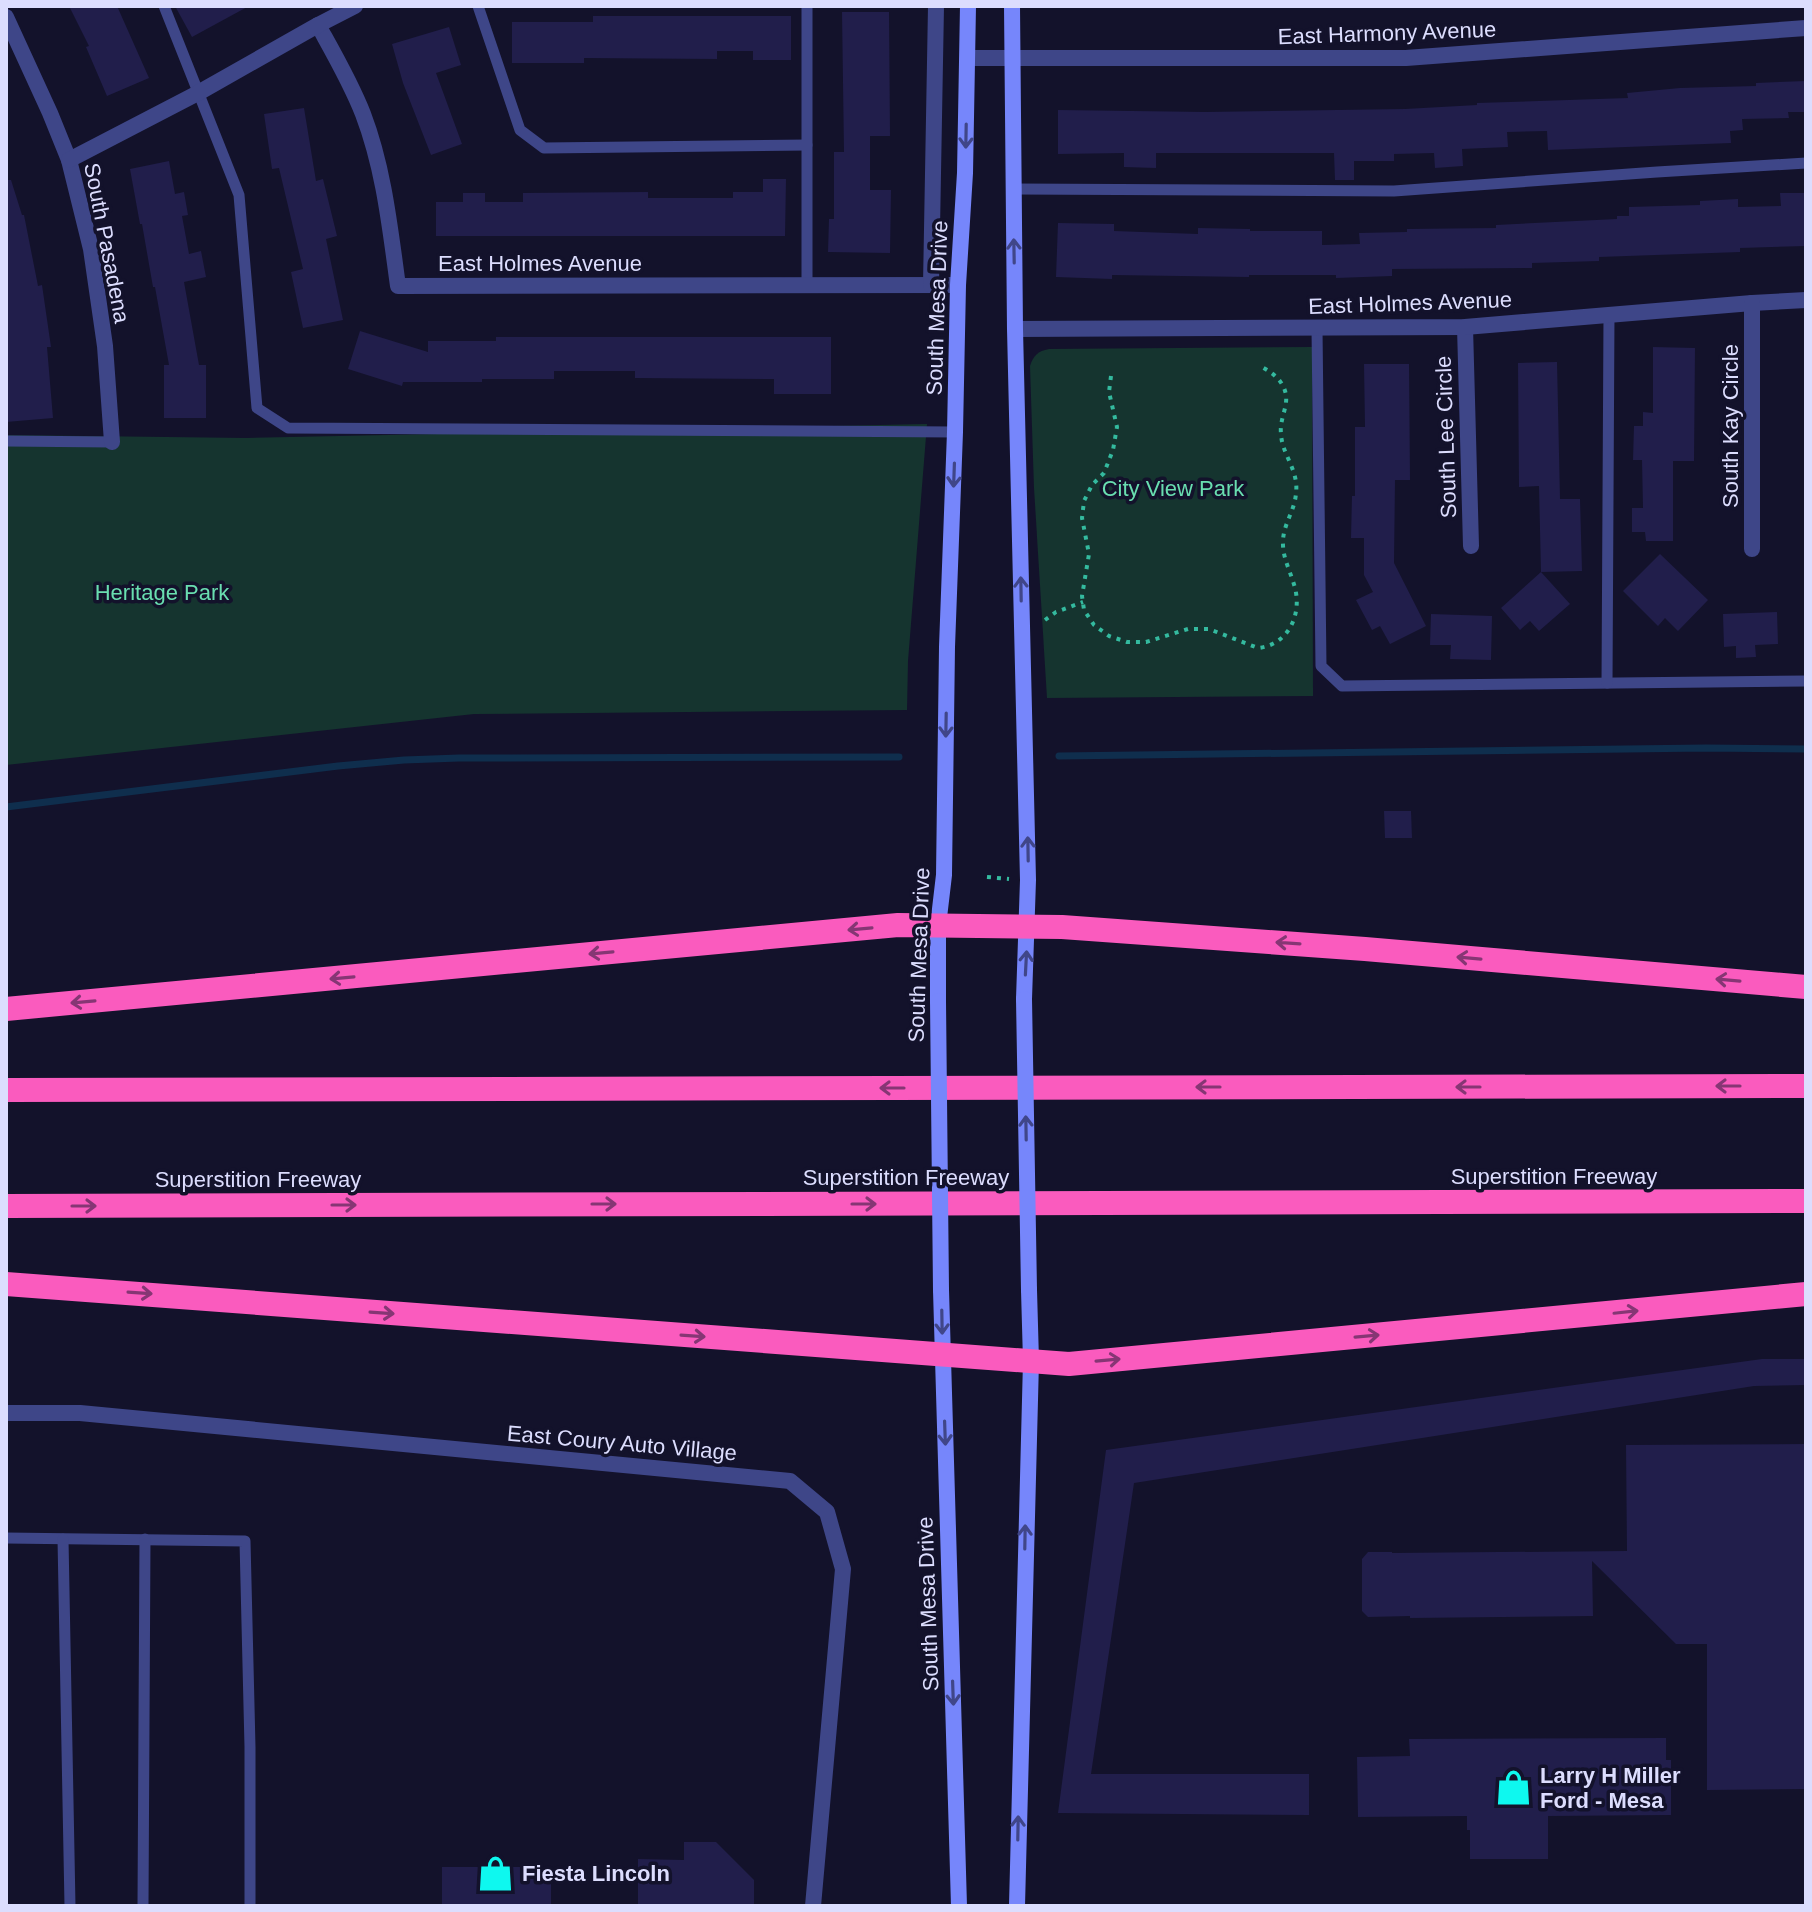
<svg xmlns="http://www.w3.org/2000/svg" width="1812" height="1912" font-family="Helvetica,sans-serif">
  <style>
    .green { fill: #15342f }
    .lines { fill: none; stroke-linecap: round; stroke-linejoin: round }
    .stream { stroke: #0f2e4d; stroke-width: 7 }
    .building { fill: #211e4b }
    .path { stroke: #34ba9f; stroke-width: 4; stroke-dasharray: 4 6; stroke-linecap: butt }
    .service { stroke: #3e4688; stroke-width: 11 }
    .minor { stroke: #3e4688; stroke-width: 16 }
    .secondary { stroke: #7686fb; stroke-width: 16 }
    .motorway { stroke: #fa5bbe; stroke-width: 24 }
    .secondary-bridge { stroke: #7686fb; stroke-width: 16 }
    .oneway { stroke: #404689 }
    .oneway2 { stroke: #863674 }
    .labels { text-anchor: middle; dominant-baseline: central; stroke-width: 7; stroke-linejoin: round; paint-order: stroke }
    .street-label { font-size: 22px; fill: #dcddfe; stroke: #13122b }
    .park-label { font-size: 22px; fill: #69deb0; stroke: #13122b }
    .poi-label { font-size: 22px; font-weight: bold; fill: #dcddfe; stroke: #13122b; text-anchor: start }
  </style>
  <rect width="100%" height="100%" fill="#13122b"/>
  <!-- green -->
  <g class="green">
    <path d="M1312 347 1313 696 1047 698 1034 488 1030 366C1033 356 1038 351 1049 349Z"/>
    <path d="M927 424 908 661 907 710 474 714 6 765V435L246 438Z"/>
  </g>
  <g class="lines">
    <!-- stream -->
    <g class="stream">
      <path d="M1059 756 1706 748 1806 749"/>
      <path d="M6 807 338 766 404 760 459 758 899 757"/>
    </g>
  </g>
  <!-- building -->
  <g class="building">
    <path d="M69 6H117L149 78 107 96 86 47 89 46Z"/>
    <path d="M175 6H249L192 37Z"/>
    <path d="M842 12H889L890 136H870V190H891L890 253 828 252 829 219H834V152H844Z"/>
    <path d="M593 16H791V60H753V51H717V59L584 58V63H512V22H593Z"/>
    <path d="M449 27 461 65 436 73 462 144 431 155 403 83 392 44Z"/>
    <path d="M1806 81V112H1788L1789 118 1742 119 1743 130 1730 131 1731 143 1548 150 1547 131 1507 132 1508 147 1462 149 1463 166 1435 168 1434 153 1394 154V161H1354V180H1335L1334 153H1156V168L1124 167V153L1058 154V110L1206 112 1405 109 1477 105V103L1628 98 1627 93 1680 88 1756 86V83Z"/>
    <path d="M304 108 316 181 323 179 337 236 326 239 343 320 303 328 291 272 303 269 279 168 272 169 264 114Z"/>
    <path d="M169 161 175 194 184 192 188 215 182 216 189 254 201 251 206 277 184 282 199 365H206V418H164V365H169L155 287H153L142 224H140L130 169Z"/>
    <path d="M763 179H786L785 236H436V202H463V193H485V202H523V193L648 192V198H733V192H763Z"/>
    <path d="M6 180H11L22 215H24L38 286 42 285 51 347H47L53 418 6 422Z"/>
    <path d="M1780 193H1806V246L1740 248V252L1599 257V261L1532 263V268L1392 269V276L1336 278V275H1249V277L1112 275V279L1056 277 1058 223 1114 224V231L1198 234V228L1250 229V231H1322V245L1360 244 1359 233 1407 232V229L1496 228V225L1617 219V216H1629V207L1700 205V201L1738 199V207L1781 206Z"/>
    <path d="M360 331 428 352V341H496V337H831V394H774V379L635 378V371H554V379H482V382H403L402 386 348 369Z"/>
    <path d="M1653 347 1695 348 1694 461H1673V541H1646L1645 532H1632V508H1643L1642 460H1633L1634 426H1643V412L1653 413Z"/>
    <path d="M1557 362 1560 499H1580L1582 571 1541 572 1570 604 1539 631 1530 621 1520 630 1501 608 1541 572 1539 486 1519 487 1518 363Z"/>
    <path d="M1364 364H1409L1410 480H1395L1394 563 1426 626 1390 644 1380 626 1372 630 1356 600 1373 592 1364 575V538H1351L1352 496H1355V427H1365Z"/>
    <path d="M1660 554 1708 600 1678 631 1665 618 1658 626 1623 591Z"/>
    <path d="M1777 612 1778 644 1755 645 1756 657 1736 658V646L1724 647 1723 614Z"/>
    <path d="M1431 614 1492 616 1491 660 1450 659 1451 645H1430Z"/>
    <path d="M1384 811H1411L1412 838H1385Z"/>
    <path d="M1762 1359H1806V1385L1754 1386 1134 1483 1091 1774H1309V1815L1058 1813 1106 1450Z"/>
    <path d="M1806 1444V1789L1707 1790V1644H1676L1592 1561 1593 1616 1410 1618V1616L1368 1617 1362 1611V1559L1368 1552H1392V1553L1627 1551 1626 1445Z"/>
    <path d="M1666 1738V1760H1671V1815L1548 1816V1859H1470V1830H1467V1816L1358 1817 1357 1757 1410 1756 1409 1739Z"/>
    <path d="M684 1842H716L754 1880V1906H638V1859L684 1860Z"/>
    <rect x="442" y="1867" width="109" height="39"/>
  </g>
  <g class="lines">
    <!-- path -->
    <g class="path">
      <path d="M1111 376 1109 392 1117 427 1113 450 1104 473 1092 485 1084 501 1082 518 1089 554 1082 596 1084 610 1094 625 1109 636 1127 642H1146L1188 629H1209L1258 648C1288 645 1302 615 1295 588 1291 572 1282 558 1283 540 1284 523 1295 510 1296 493 1299 470 1282 455 1281 434 1279 416 1292 403 1283 386 1278 376 1269 371 1260 366"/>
      <path d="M1045 620 1056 612 1083 602"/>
      <path d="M987 877 1009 879"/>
    </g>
    <!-- service -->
    <g class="service">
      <path d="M164 6 239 195 257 408 288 428 955 432"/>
      <path d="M478 6 520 130 544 148 807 145"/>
      <path d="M1013 189 1394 191 1657 172 1806 163"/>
      <path d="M807 285V6"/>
      <path d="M1317 329 1321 666 1342 686 1806 681"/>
      <path d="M6 441 112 442"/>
      <path d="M1607 683 1609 315"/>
      <path d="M6 1538 245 1541 250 1747V1906"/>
      <path d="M63 1539 70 1906"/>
      <path d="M143 1906 145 1539"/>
    </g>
    <!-- minor -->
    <g class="minor">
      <path d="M6 17 50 113 69 160 91 249 105 346 112 442"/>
      <path d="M318 25C334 54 351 83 363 114 384 169 390 228 398 286L958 285"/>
      <path d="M968 58H1406L1806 28"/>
      <path d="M69 160 198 93 318 25 355 6"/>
      <path d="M931 285 936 6"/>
      <path d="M1465 327 1471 546"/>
      <path d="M1015 329 1465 327 1752 303 1806 300"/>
      <path d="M1752 549V303"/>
      <path d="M6 1413H80L790 1481 827 1512 843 1569 813 1906"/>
    </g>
    <!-- secondary -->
    <g class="secondary">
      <path d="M1012 6 1015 329 1028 880 1024 999"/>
      <path d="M938 1001V926L944 875 947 647 955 432 958 285 965 173 968 6"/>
      <path d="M941 1290 959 1906"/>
      <path d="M1017 1906 1031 1361 1029 1290"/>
    </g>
    <!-- motorway -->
    <g class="motorway">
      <path d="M6 1009 898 925 1062 927 1365 949 1806 987"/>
      <path d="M6 1090 1806 1086"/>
      <path d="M6 1206 1806 1201"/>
      <path d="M6 1284 1069 1364 1806 1294"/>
    </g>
    <!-- secondary-bridge -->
    <g class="secondary-bridge">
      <path d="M1024 999 1029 1290"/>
      <path d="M938 1001 941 1290"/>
    </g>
  </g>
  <!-- one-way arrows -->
  <defs><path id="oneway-shaft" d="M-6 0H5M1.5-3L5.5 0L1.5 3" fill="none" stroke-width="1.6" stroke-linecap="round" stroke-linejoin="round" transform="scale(2)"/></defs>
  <g class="oneway">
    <use href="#oneway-shaft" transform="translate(966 136) rotate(91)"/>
    <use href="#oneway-shaft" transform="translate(1014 251) rotate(-91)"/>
    <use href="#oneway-shaft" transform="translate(954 475) rotate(92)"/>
    <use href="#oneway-shaft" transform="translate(1021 589) rotate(-91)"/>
    <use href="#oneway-shaft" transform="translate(946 725) rotate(91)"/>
    <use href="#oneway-shaft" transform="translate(1028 849) rotate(-91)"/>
    <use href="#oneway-shaft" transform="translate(1026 963) rotate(-87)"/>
    <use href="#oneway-shaft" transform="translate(1026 1128) rotate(-91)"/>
    <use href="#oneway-shaft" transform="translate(942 1322) rotate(89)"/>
    <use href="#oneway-shaft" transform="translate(945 1433) rotate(88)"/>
    <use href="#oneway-shaft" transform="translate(1025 1537) rotate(-89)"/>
    <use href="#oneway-shaft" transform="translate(953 1693) rotate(88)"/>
    <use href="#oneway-shaft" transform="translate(1018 1828) rotate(-89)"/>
  </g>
  <g class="oneway2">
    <use href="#oneway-shaft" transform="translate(860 929) rotate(175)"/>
    <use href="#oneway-shaft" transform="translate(1288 943) rotate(-176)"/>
    <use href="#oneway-shaft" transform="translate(601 953) rotate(175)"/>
    <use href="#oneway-shaft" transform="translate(1469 958) rotate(-175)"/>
    <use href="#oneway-shaft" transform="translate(342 978) rotate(175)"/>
    <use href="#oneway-shaft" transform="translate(1728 980) rotate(-175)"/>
    <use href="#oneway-shaft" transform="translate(83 1002) rotate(175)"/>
    <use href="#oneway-shaft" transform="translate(1728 1086) rotate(180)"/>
    <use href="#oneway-shaft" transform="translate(1208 1087) rotate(180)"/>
    <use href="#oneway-shaft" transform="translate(1468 1087) rotate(180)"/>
    <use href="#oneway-shaft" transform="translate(892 1088) rotate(180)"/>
    <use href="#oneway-shaft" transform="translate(604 1204)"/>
    <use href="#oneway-shaft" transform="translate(864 1204)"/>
    <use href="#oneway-shaft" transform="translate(344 1205)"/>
    <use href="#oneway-shaft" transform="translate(84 1206)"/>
    <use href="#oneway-shaft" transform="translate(140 1293) rotate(4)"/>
    <use href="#oneway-shaft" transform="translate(1626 1312) rotate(-6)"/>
    <use href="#oneway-shaft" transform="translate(382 1313) rotate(4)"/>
    <use href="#oneway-shaft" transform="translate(693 1336) rotate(4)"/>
    <use href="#oneway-shaft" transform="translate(1367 1336) rotate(-5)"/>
    <use href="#oneway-shaft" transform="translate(1108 1360) rotate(-5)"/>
  </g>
  <!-- icons -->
  <defs>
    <symbol id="shop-bare" viewBox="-9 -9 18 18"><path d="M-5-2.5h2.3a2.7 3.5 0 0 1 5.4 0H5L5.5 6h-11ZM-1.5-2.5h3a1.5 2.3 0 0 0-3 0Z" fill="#0ef8ef" stroke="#13122b" stroke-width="2.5" paint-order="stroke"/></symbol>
  </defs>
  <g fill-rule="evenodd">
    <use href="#shop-bare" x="1488" y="1762" width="51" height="51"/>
    <use href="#shop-bare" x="470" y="1848" width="51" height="51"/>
  </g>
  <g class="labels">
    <!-- street labels -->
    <g class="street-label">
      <text transform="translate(1387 33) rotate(-2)">East Harmony Avenue</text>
      <text transform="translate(107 243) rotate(79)">South Pasadena</text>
      <text x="540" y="263">East Holmes Avenue</text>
      <text transform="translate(1410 303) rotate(-2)">East Holmes Avenue</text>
      <text transform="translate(937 308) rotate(-88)">South Mesa Drive</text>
      <text transform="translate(1730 426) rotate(-90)">South Kay Circle</text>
      <text transform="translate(1446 437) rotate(-92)">South Lee Circle</text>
      <text transform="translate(919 955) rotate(-88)">South Mesa Drive</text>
      <text x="1554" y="1176">Superstition Freeway</text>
      <text x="906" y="1177">Superstition Freeway</text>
      <text x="258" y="1179">Superstition Freeway</text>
      <text transform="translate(622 1443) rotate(5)">East Coury Auto Village</text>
      <text transform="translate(928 1604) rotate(-92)">South Mesa Drive</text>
    </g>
    <!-- park labels -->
    <g class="park-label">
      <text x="1173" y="488">City View Park</text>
      <text x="162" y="592">Heritage Park</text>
    </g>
    <!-- poi labels -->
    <g class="poi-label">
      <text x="1540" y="1775">Larry H Miller<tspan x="1540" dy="25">Ford - Mesa</tspan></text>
      <text x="522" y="1873">Fiesta Lincoln</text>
    </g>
  </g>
  <!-- border -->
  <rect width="1812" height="1912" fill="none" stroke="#dcddfe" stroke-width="16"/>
</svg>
